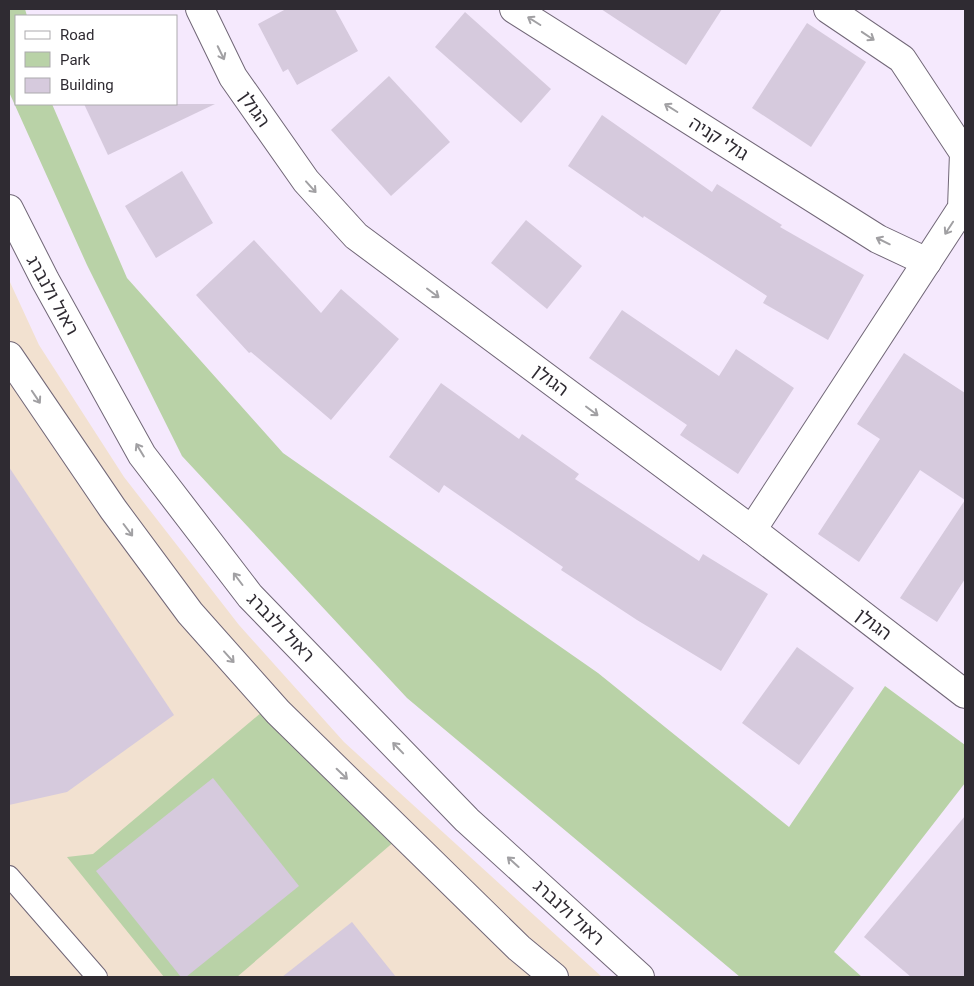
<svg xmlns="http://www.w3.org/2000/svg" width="974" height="986" font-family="Roboto,'Noto Sans Hebrew',sans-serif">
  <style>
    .industrial { fill: #f2e1d0 }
    .green { fill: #b9d2a7 }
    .building { fill: #d6cadd }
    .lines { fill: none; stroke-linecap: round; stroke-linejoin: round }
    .service-casing { stroke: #716777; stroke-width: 22 }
    .minor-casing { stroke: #716777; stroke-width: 30 }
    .tertiary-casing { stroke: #716777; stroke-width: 30 }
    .service { stroke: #fff; stroke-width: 20 }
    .minor { stroke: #fff; stroke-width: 28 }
    .tertiary { stroke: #fff; stroke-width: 28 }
    .oneway { stroke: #a1a0a3 }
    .labels { text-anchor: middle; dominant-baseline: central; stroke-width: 4; stroke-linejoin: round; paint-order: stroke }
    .street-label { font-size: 18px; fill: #2f2b32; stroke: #fff }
  </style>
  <rect width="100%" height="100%" fill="#f5e9fd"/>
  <!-- industrial -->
  <path class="industrial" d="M9 280 39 345 124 477 239 625 344 742 602 977H9Z"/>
  <!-- green -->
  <g class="green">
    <path d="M9 9H25L27 16H16V104H52L127 278 283 453 598 673 789 827 885 686 965 745V783L834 952 862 977H740L407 698 182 456 87 265 9 92Z"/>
    <path d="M262 712 403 834 237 977H164L67 857 93 854Z"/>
  </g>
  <!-- building -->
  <g class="building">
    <path d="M286 9H335L358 51 297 85 288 69 283 72 258 24Z"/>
    <path d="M601 9H722L686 65Z"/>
    <path d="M465 12 551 89 521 123 435 47Z"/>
    <path d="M807 23 866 62 811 147 752 108Z"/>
    <path d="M389 76 450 142 391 196 331 130Z"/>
    <path d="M84 104H215L108 155Z"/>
    <path d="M602 115 712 192 717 184 782 225 780 227 864 275 828 340 763 303 767 296 644 216 643 218 568 166Z"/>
    <path d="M182 171 213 223 156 258 125 206Z"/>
    <path d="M526 220 582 266 547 309 491 263Z"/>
    <path d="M254 240 321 313 341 289 399 339 331 420 251 352 249 353 196 295Z"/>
    <path d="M622 310 719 376 736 349 794 388 738 474 680 435 687 425 589 358Z"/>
    <path d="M904 353 965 393V579L937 622 900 598 965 500 920 470 859 562 818 534 880 439 857 424Z"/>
    <path d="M441 383 519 439 522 434 579 474 575 479 699 561 703 554 768 594 721 671 637 620 561 570 563 567 444 485 439 493 389 457Z"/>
    <path d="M9 467 174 715 67 792 9 805Z"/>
    <path d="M797 647 854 688 799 765 742 723Z"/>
    <path d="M213 778 299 886 186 977H181L96 871Z"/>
    <path d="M965 816V977H911L864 937Z"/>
    <path d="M352 922 396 977H282Z"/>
  </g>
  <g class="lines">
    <defs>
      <path id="service" d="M9 876 97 977"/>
      <g id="minor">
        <path d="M200 9 233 77 306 181 356 236 752 530 965 694"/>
        <path d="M514 9 878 239 927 262"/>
        <path d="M752 530 962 208 964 153 902 59 828 9"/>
      </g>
      <g id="tertiary">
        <path d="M9 209 45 280 142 455 250 596 467 820 640 977"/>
        <path d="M9 356 113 509 190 613 278 712 519 948 554 977"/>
      </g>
    </defs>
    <!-- service casing -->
    <use href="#service" class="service-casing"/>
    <!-- minor casing -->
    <use href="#minor" class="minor-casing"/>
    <!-- tertiary casing -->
    <use href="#tertiary" class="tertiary-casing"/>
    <!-- service -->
    <use href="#service" class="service"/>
    <!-- minor -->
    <use href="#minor" class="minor"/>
    <!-- tertiary -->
    <use href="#tertiary" class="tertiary"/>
  </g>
  <!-- one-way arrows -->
  <defs><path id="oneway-shaft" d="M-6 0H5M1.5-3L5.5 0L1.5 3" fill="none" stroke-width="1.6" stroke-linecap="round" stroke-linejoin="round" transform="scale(1.25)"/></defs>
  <g class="oneway">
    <use href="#oneway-shaft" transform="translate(534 21) rotate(-148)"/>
    <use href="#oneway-shaft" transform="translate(868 36) rotate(34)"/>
    <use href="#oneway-shaft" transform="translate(221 53) rotate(64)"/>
    <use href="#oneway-shaft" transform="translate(671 108) rotate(-148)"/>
    <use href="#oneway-shaft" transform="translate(311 187) rotate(48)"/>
    <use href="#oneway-shaft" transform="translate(949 228) rotate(123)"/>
    <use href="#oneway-shaft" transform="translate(883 241) rotate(-154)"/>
    <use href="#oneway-shaft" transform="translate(433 293) rotate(37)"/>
    <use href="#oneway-shaft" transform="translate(36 397) rotate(56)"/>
    <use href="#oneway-shaft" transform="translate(592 411) rotate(37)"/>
    <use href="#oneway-shaft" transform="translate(140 450) rotate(-121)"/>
    <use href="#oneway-shaft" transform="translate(128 530) rotate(53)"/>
    <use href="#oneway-shaft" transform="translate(238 579) rotate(-127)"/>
    <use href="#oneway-shaft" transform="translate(229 657) rotate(48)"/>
    <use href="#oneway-shaft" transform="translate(398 748) rotate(-134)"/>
    <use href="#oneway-shaft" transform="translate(342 774) rotate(44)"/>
    <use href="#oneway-shaft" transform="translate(513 862) rotate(-138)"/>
  </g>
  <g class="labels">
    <!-- street labels -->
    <g class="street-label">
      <text transform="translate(255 109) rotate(55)">הגולן</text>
      <text transform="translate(719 138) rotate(32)">גולי קניה</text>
      <text transform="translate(53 295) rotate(61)">ראול ולנברג</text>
      <text transform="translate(551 380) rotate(37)">הגולן</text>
      <text transform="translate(874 624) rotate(37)">הגולן</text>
      <text transform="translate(281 627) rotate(46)">ראול ולנברג</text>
      <text transform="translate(569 912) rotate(42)">ראול ולנברג</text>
    </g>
  </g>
  <!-- border -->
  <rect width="974" height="986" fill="none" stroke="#2f2b32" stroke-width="20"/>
  <!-- legend -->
  <rect x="15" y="15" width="162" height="90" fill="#ffffff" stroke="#acaaad"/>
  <rect x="25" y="31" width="25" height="8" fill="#ffffff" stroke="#acaaad"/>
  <text x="60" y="40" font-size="15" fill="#2f2b32">Road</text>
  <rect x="25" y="52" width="25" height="15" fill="#b9d2a7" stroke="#acaaad"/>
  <text x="60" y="65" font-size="15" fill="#2f2b32">Park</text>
  <rect x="25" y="78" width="25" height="15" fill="#d6cadd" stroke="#acaaad"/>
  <text x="60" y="90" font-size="15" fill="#2f2b32">Building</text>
</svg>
